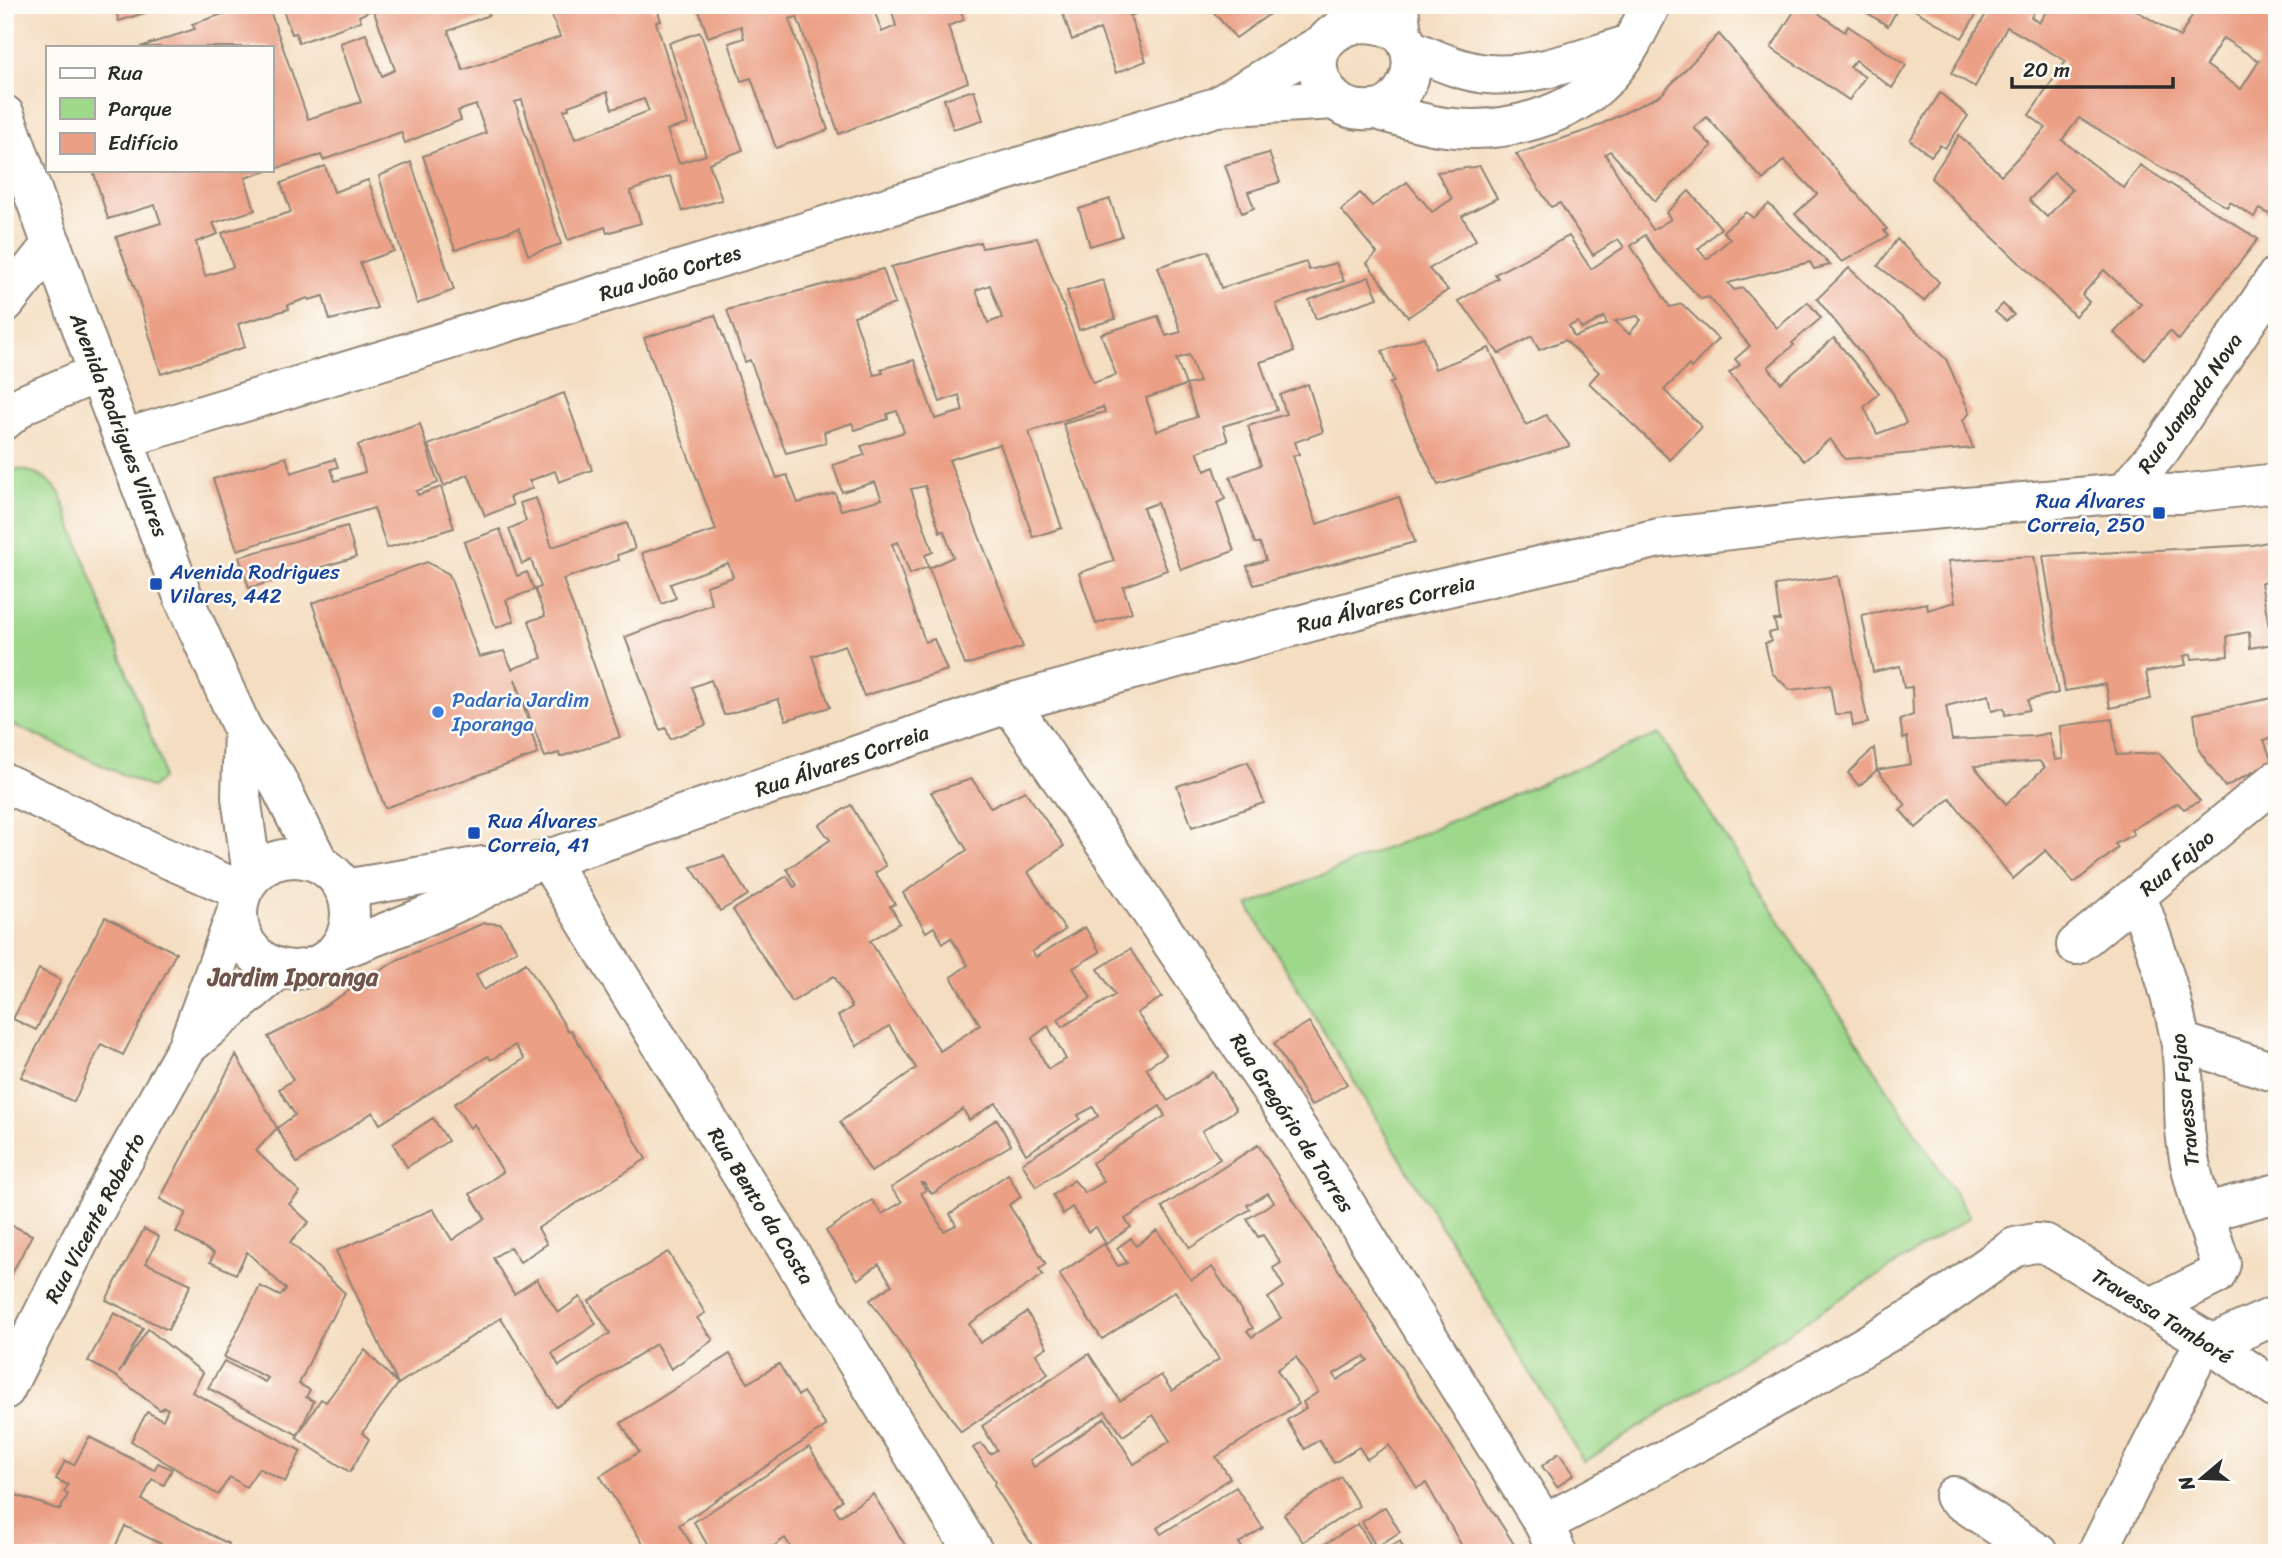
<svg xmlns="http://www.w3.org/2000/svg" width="2282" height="1558" font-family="Sriracha,sans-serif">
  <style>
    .green { fill: #9ed88b; stroke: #64825b; stroke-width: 2 }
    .building { fill: #eb9f84; fill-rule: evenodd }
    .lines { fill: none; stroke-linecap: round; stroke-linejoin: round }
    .minor-casing { stroke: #908476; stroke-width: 42 }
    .minor { stroke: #fff; stroke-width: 38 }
    .transit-dot { fill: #1a4fb4; stroke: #fdfcf7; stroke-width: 2.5 }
    .shop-dot { fill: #3f7fe0; stroke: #fdfcf7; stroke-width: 2.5 }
    .labels { text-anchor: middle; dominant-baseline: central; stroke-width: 5; stroke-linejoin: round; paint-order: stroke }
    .street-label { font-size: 21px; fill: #2b2b2b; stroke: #fdfcf7 }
    .transit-label { font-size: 21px; fill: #164399; stroke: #fdfcf7; text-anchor: start }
    .shop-label { font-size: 21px; fill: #366cbe; stroke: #fdfcf7; text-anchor: start }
    .quarter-label { font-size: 24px; font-weight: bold; fill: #6e544a; stroke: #fdfcf7 }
  </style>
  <rect width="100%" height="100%" fill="#fdfcf7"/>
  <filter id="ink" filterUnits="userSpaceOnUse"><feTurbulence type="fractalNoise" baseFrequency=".0143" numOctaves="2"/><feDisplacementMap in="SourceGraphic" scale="14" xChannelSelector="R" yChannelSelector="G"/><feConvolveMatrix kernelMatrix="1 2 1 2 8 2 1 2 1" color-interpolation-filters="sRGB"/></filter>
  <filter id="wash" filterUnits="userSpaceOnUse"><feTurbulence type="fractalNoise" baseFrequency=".00686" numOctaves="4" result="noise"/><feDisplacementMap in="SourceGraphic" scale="28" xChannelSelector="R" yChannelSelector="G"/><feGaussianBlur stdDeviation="1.57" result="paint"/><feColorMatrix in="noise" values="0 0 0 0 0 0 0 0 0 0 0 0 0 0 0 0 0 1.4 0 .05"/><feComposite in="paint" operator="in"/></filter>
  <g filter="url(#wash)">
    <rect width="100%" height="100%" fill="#f4ddc0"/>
    <!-- green -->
    <g class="green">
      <path d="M15 469C35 471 47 476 59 492L161 763 162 778 152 788 5 721V471Z"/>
      <path d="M1659 734 1970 1217 1584 1462 1248 906Z"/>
    </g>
    <g id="blocks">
      <!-- building -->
      <g class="building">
        <path d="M114 5H167V6L119 21Z"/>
        <path d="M251 5H268L308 119 361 102 340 43 366 34 382 76 395 70 373 9 359 16 361 21 299 43 296 33 292 34 281 5H485L489 15 448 31 463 70 560 37 548 5H650L652 10 657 8 661 21 656 22 688 124 667 130 679 163 706 155 669 43 700 32 743 150 709 163 722 200 682 211 670 176 630 191 641 223 607 233 605 227 568 240 535 146 522 100 515 102 561 244 528 255 519 228 455 250 423 156 486 133 476 105 458 111 461 120 405 143 401 132 323 160 321 155 271 170V47H140L195 29 192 24ZM607 92 612 109 644 99 649 111 575 139 564 110 569 109 568 106Z"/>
        <path d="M697 5H872L882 32 896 26 890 5H959L964 20 948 26 968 82 839 134 797 17 789 19 828 130 776 148 751 78 741 81 729 43 744 38 741 26 708 37Z"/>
        <path d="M1060 5H1159L1130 16 1146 61 1116 73 1100 29 1072 40Z"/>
        <path d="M1207 5H1282L1236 38Z"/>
        <path d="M1798 5H1807L1845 32 1848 26 1906 65 1892 88 1856 60 1850 67 1865 77 1849 100 1771 48Z"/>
        <path d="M1870 5H1896L1893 11 1896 12 1888 26 1866 12Z"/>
        <path d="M1906 5H2039L2031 17 2039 23 2050 5H2127L2180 37 2198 5H2277V205L2271 215 2260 209 2254 217 2230 202 2227 207 2079 118 2062 140 2124 188 2140 165 2258 239 2179 340 2170 331 2144 359 2114 333 2141 304 2104 270 2082 295 2089 302 2075 316 1931 178 1959 135 2001 175 2046 128 2029 115 2066 61 2007 27 1975 87 1951 73 1986 14 1979 10 1962 38ZM2223 38 2259 61 2241 89 2206 65ZM2054 173 2072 190 2047 217 2029 200Z"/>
        <path d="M1719 34 1887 229 1884 231 1888 236 1842 262 1795 214 1817 194 1784 160 1763 180 1707 117 1694 128 1712 146 1655 201 1610 151 1605 154 1653 230 1671 219 1666 213 1689 191 1721 228 1698 249 1707 259 1730 239 1723 231 1746 212 1753 218 1769 204 1830 265 1814 269 1810 262 1728 283 1734 290 1743 288 1777 328 1808 302 1821 318 1792 343 1794 345 1768 367 1781 383 1834 338 1879 393 1864 407 1877 434 1906 423 1893 393 1817 299 1849 268 1946 359 1970 413 1963 420 1973 448 1845 459 1830 439 1804 461 1729 373 1740 365 1735 359 1750 346 1709 297 1701 299 1656 252 1645 235 1631 246 1670 307 1682 304 1718 339 1691 368 1689 365 1664 390 1702 427 1670 460 1589 383 1599 372 1565 340 1539 350 1532 336 1499 354 1470 314 1458 301 1498 278 1495 274 1569 236 1591 269 1624 247 1618 239 1593 255 1560 203 1551 207 1516 154 1591 129 1661 95ZM1637 316 1641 320 1629 334 1615 321ZM1604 317 1607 324 1574 337 1569 326 1578 322 1582 329Z"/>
        <path d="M974 90 983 120 953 129 944 99Z"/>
        <path d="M1940 93 1968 116 1945 148 1940 145 1931 156 1910 140Z"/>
        <path d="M1269 153 1280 182 1248 192 1254 208 1242 213 1225 165Z"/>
        <path d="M411 162 454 290 417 304 379 176Z"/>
        <path d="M325 166 334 192 368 180 394 251 360 263 377 308 330 320 323 296 309 300 308 298 288 305 289 309 238 324 245 347 161 374 138 297 116 237 161 223 155 205 108 219 93 170H270L245 178 255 210 213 223 218 234 196 242 205 276 233 267 222 233 291 212 281 183Z"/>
        <path d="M1480 166 1497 198 1462 216 1476 240 1429 269 1448 290 1408 317 1367 263 1377 253 1341 210 1360 193 1372 206 1407 182 1432 212 1452 199 1437 172Z"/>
        <path d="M1110 199 1122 236 1090 246 1079 209Z"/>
        <path d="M1037 238 1093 383 1116 375 1101 334 1158 316 1166 336 1181 332 1158 267 1208 251 1221 288 1306 262 1309 270 1336 263 1344 281 1276 304 1294 352 1260 362 1277 410 1223 426 1228 441 1197 452 1205 471 1214 467 1225 499 1217 503 1234 551 1181 570 1157 503 1143 508 1167 570 1123 587 1132 612 1096 624 1079 573 1114 561 1063 424 1105 412 1103 407 1029 432 1062 528 1033 537 1000 444 949 460 1023 647 965 665 929 568 953 557 944 531 940 532 925 486 911 489 933 552 925 555 928 567 910 574 898 542 892 544 925 642 934 639 947 670 864 696 845 645 812 656 830 707 786 720 778 699 724 715 711 680 692 687 706 725 670 739 666 728 660 730 625 637 712 604 706 586 733 577 728 563 670 584 676 598 662 604 642 553 716 530 644 338 715 315 777 478 787 475 798 503 835 493 841 510 882 499 875 482 842 492 833 465 865 455 861 446 904 432 897 411 887 414 888 419 855 430 852 423 824 432 826 443 786 453 750 360 745 362 727 310 883 269 895 304 854 316 874 375 883 373 881 369 914 360 935 419 963 411 959 395 940 402 891 267 980 242 982 248ZM990 285 1002 318 988 323 976 290ZM1189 355 1199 382 1186 385 1197 417 1157 431 1146 398 1186 385 1176 359Z"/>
        <path d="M1897 239 1939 282 1924 301 1878 266Z"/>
        <path d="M1369 277 1378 298 1316 319 1309 300Z"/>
        <path d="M1103 280 1115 319 1079 330 1067 291Z"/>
        <path d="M2003 304 2014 315 2006 321 1995 312Z"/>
        <path d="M1424 337 1435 369 1489 348 1526 425 1546 415 1570 446 1438 485 1390 383 1394 382 1382 351Z"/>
        <path d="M1308 384 1323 432 1295 442 1299 454 1293 456 1317 524 1399 497 1415 542 1254 585 1247 566 1266 560 1260 543H1255L1230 477 1261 465 1248 426 1286 414 1280 395Z"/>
        <path d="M564 393 592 470 559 482 555 471 529 481 533 488 510 497 513 505 485 516 468 474 444 486 428 445Z"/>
        <path d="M420 424 438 483 416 491 418 495 441 487 454 528 387 548 374 508 237 550 213 479 286 457 291 473 335 459 338 467 331 469 335 481 365 472 358 445Z"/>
        <path d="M536 498 552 547 627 523 635 549 617 555 619 560 563 579 620 737 560 757 559 753 545 757 515 679 538 754 385 808 312 603 427 562 449 574 479 657 504 651 512 669 542 658 529 621 545 616 535 589 541 587 531 560 522 564 509 529 526 521 520 503Z"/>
        <path d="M347 526 356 557 249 588 239 557Z"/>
        <path d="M500 529 517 576 527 572 534 590 506 600 514 621 496 628 464 542Z"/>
        <path d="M2277 540V582L2261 583 2269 626 2277 625V657L2273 644 2250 648 2249 632 2227 636 2228 656 2192 659 2191 654 2184 656 2186 665 2146 672 2151 699 2110 708 2106 684 2065 691 2043 556 2253 545Z"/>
        <path d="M2034 556 2058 693 2028 700 2029 710 2005 715 2004 708 1992 711 1989 695 1946 706 1952 740 2034 736 2049 733 2055 760 2063 759 2060 726 2112 719 2117 755 2159 753 2200 801 2184 809 2178 803 2131 830 2134 834 2115 844 2118 848 2074 883 2046 850 2013 879 1950 798 1916 828 1900 810 1906 805 1877 770 1911 764 1907 737 1903 739 1900 720 1913 715 1912 687 1904 688 1900 666 1873 672 1862 615 1927 603 1928 610 1955 602 1948 561ZM2039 761 2045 767 2006 804 1974 766Z"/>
        <path d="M1838 576 1868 723 1853 726 1851 713 1835 715 1830 685 1790 690 1772 673 1765 643 1771 642 1769 633 1777 631 1774 620H1780L1775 585Z"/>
        <path d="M2277 697V736L2264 740 2272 762 2225 787 2199 750 2194 714Z"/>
        <path d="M1874 748 1877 770 1859 786 1848 773Z"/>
        <path d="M1248 762 1264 803 1192 827 1177 786Z"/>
        <path d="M972 779 991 808 1025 791 1064 846 1028 872 1065 930 1032 952 1036 957 1085 927 1100 952 1073 968 1091 998 1058 1019 1062 1027 1115 995 1098 969 1130 949 1162 997 1137 1013 1166 1055 1146 1068 1168 1101 1213 1072 1236 1110 1202 1131 1220 1159 1125 1219 1131 1227 1106 1244 1096 1227 1088 1232 1072 1207 1063 1214 1053 1195 1074 1180 1085 1193 1104 1182 1092 1163 1165 1116 1160 1106 1036 1187 1022 1163 1098 1116 1093 1107 1078 1115 1080 1119 1026 1154 996 1103 969 1120 963 1109 871 1172 840 1122 916 1068 889 1026 857 1046 838 1016 852 1007 834 976 792 1002 733 910 787 876 794 887 797 885 787 869 830 840 819 825 851 805 886 866 875 873 895 904 890 906 900 923 870 941 940 1051 980 1025 951 977 968 965 951 938 943 943 934 927 926 932 903 893 967 850 931 792ZM1048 1026 1066 1059 1048 1069 1032 1038Z"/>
        <path d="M724 856 748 895 720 911 691 867Z"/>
        <path d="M105 917 176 953 123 1055 101 1044 74 1102 21 1077Z"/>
        <path d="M484 923 501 924 517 950 476 975 484 990 526 963 568 1031 571 1030 646 1159 538 1228 547 1244 520 1262 510 1247 493 1258 514 1294 537 1279 558 1313 580 1297 596 1324 552 1353 559 1366 610 1333 589 1301 668 1252 705 1313 697 1318 713 1340 671 1369 656 1344 556 1407 501 1318 398 1384 336 1251 433 1209 452 1240 485 1218 470 1194 503 1172 474 1124 470 1128 454 1104 524 1059 515 1045 491 1060 488 1056 380 1124 373 1112 297 1163 277 1128 256 1151 300 1192 289 1204 309 1222 290 1242 345 1293 331 1321 329 1320 299 1384 310 1390 306 1397 314 1401 298 1435 208 1388 224 1361 265 1382 268 1378 224 1357 260 1286 280 1296 286 1289 247 1252 236 1274 210 1262 214 1253 176 1232 186 1213 160 1199 236 1055 277 1128 295 1115 279 1089 293 1080 268 1037 312 1014 399 959Z"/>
        <path d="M39 969 61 980 36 1030 13 1019Z"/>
        <path d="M1309 1022 1347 1084 1311 1106 1274 1043Z"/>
        <path d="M433 1118 448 1141 407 1167 393 1144Z"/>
        <path d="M997 1119 1011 1145 932 1194 924 1183H921L926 1190 921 1193 944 1231 956 1225 950 1214 1008 1174 1021 1197 1009 1205 1046 1264 1039 1269 1043 1275 969 1324 980 1343 1027 1312 1047 1347 1036 1354 1048 1374 961 1432 870 1300 892 1285 879 1264 858 1280 826 1231 872 1200 882 1214 902 1202 891 1188Z"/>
        <path d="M1258 1145 1433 1417 1517 1549 1510 1553H1466L1426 1483 1417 1488 1389 1445 1367 1459 1359 1447 1334 1463 1319 1440 1305 1449 1287 1420 1306 1408 1303 1402 1318 1392 1296 1357 1277 1370 1299 1404 1216 1457 1230 1478 1157 1528 1161 1534 1236 1487 1263 1528 1239 1543 1246 1553H1037L994 1485 996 1482 973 1448 981 1443 990 1454 997 1450 982 1426 1089 1354 1120 1401 1161 1375 1172 1391 1219 1359 1175 1291 1102 1339 1059 1274 1104 1244 1118 1266 1127 1263 1117 1248 1131 1238 1136 1246 1157 1230 1191 1280 1212 1267 1253 1328 1247 1331 1252 1337 1281 1318 1268 1298 1284 1287 1273 1268 1281 1263 1263 1235 1258 1237 1247 1219 1274 1202 1268 1193 1247 1205 1250 1209 1190 1248 1162 1207ZM1364 1356 1368 1360 1337 1380 1334 1374ZM1105 1411 1123 1436 1153 1415 1170 1441 1134 1464 1105 1418 1034 1467 1030 1460Z"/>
        <path d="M5 1222 32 1235 5 1287Z"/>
        <path d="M144 1229 159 1237 146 1263 191 1284 168 1330 106 1300Z"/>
        <path d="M114 1313 143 1328 119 1373 148 1329 203 1373 192 1392 301 1451 285 1482 259 1468 246 1487 230 1477 218 1495 131 1441 147 1412 163 1420 168 1409 164 1407 160 1410 117 1377 88 1361Z"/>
        <path d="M365 1350 398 1384 362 1433 369 1439 350 1472 296 1438 321 1399 326 1402Z"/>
        <path d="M730 1354 748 1383 779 1364 798 1396 803 1392 826 1426 679 1525 697 1553H649L600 1476 639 1452 621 1423Z"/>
        <path d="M89 1437 154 1470 158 1463 172 1469 164 1485 152 1479 142 1500 229 1544 224 1553H156L161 1544 125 1526 112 1553H5V1496L7 1492 60 1510 68 1494 64 1492 68 1485 56 1479 65 1461 74 1465Z"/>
        <path d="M809 1447 842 1500 834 1507 840 1516 873 1494 910 1553H794L785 1538 765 1553H712L694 1522Z"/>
        <path d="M1559 1453 1574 1474 1557 1487 1542 1466Z"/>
        <path d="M1341 1477 1359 1506 1303 1542 1284 1514Z"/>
        <path d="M1385 1507 1400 1532 1376 1547 1362 1522Z"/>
        <path d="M1358 1524 1376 1553H1310Z"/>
        <path d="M1400 1541 1406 1553H1380Z"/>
      </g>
    </g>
  </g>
  <g filter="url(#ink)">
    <use href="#blocks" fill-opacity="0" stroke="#908476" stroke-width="2"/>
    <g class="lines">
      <defs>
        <g id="minor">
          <path d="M1399 5C1400 14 1400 23 1402 32 1403 39 1409 45 1410 51 1415 70 1408 87 1395 100 1389 106 1380 110 1371 110 1357 111 1342 108 1332 97 1289 49 1352 0 1402 35"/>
          <path d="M1410 49C1435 59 1461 72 1488 74 1535 78 1586 57 1631 44"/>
          <path d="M1221 104 1322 44"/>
          <path d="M1377 110C1400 117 1422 124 1445 127 1503 135 1575 117 1613 70 1629 51 1640 27 1651 5"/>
          <path d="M5 115 98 373 184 599 243 730 275 776 319 863"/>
          <path d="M5 303 52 244"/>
          <path d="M5 420 24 404 98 373"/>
          <path d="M123 439 1216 107 1335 100"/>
          <path d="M2124 493 2161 449 2277 276"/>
          <path d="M1010 703 1321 1164 1544 1524 1557 1553"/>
          <path d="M243 730 241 797 252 875"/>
          <path d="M5 783 159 855 242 891"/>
          <circle cx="294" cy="914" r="56"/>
          <path d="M548 860 974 1553"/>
          <path d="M344 889 483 866H525L599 843 1010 703 1396 599 1659 538 1840 518 2124 493 2180 494 2277 483"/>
          <path d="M2137 896C2154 943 2171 990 2180 1039 2185 1069 2183 1100 2185 1130 2189 1176 2206 1220 2221 1264L2216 1275 2152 1307"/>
          <path d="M2076 945 2277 780"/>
          <path d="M337 951C400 927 462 904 520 869"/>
          <path d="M2181 1042 2277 1073"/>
          <path d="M188 1046 279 969"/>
          <path d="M2203 1213 2277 1193"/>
          <path d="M2211 1344 2277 1315"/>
          <path d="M5 1390 90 1220 187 1047 238 908"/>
          <path d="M1954 1496 2038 1553"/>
          <path d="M1544 1524 1722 1429 1923 1312 2015 1247 2035 1243 2046 1244 2205 1340 2277 1390"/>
          <path d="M2097 1553 2205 1340"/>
        </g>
      </defs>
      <!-- minor casing -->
      <use href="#minor" class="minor-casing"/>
      <!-- minor -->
      <use href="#minor" class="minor"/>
    </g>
  </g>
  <!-- markers -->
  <g class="transit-dot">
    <rect x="2152" y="506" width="14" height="14" rx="3.5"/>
    <rect x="149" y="577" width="14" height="14" rx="3.5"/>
    <rect x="467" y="826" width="14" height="14" rx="3.5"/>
  </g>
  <circle class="shop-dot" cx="438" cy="712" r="7"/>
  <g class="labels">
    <!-- street labels -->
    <g class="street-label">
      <text transform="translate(670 273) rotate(-17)">Rua João Cortes</text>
      <text transform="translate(2190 403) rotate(-55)">Rua Jangada Nova</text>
      <text transform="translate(119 425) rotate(69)">Avenida Rodrigues Vilares</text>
      <text transform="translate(1386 604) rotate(-14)">Rua Álvares Correia</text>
      <text transform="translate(842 761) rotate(-19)">Rua Álvares Correia</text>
      <text transform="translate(2177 863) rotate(-40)">Rua Fajao</text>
      <text transform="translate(2185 1100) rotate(-96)">Travessa Fajao</text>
      <text transform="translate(1292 1123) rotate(57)">Rua Gregório de Torres</text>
      <text transform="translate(761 1206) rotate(58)">Rua Bento da Costa</text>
      <text transform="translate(95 1218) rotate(-62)">Rua Vicente Roberto</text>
      <text transform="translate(2162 1316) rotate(32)">Travessa Tamboré</text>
    </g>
    <!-- transit labels -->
    <g class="transit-label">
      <text x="2145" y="501" text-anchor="end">Rua Álvares<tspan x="2145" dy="24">Correia, 250</tspan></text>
      <text x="170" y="572">Avenida Rodrigues<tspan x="170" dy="24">Vilares, 442</tspan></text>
      <text x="488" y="821">Rua Álvares<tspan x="488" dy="24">Correia, 41</tspan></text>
    </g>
    <!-- shop labels -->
    <g class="shop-label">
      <text x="452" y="700">Padaria Jardim<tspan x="452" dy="24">Iporanga</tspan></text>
    </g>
    <!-- quarter labels -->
    <g class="quarter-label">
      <text x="293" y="977">Jardim Iporanga</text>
    </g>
  </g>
  <!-- margin -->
  <rect width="2282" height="1558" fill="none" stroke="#fdfcf7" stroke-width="28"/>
  <!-- legend -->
  <rect x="46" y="46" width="228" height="126" fill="#fdfcf7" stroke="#a9a8a5" stroke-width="2"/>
  <rect x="60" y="68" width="35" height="10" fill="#ffffff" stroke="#a9a8a5" stroke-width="2"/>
  <text x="108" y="80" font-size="21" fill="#2b2b2b">Rua</text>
  <rect x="60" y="98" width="35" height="21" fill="#9ed88b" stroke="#a9a8a5" stroke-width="2"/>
  <text x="108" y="116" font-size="21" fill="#2b2b2b">Parque</text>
  <rect x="60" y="133" width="35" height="21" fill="#eb9f84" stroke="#a9a8a5" stroke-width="2"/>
  <text x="108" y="150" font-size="21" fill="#2b2b2b">Edifício</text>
  <!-- north arrow -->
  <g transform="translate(2202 1478) rotate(251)" stroke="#fdfcf7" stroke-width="5" paint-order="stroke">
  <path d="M0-5L12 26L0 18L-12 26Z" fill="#2b2b2b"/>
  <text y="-10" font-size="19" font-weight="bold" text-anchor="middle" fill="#2b2b2b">N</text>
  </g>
  <!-- scale -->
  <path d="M2012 77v10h161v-10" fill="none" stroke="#2b2b2b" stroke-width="3.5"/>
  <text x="2023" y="77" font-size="21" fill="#2b2b2b" stroke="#fdfcf7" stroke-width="5" paint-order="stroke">20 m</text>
</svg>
